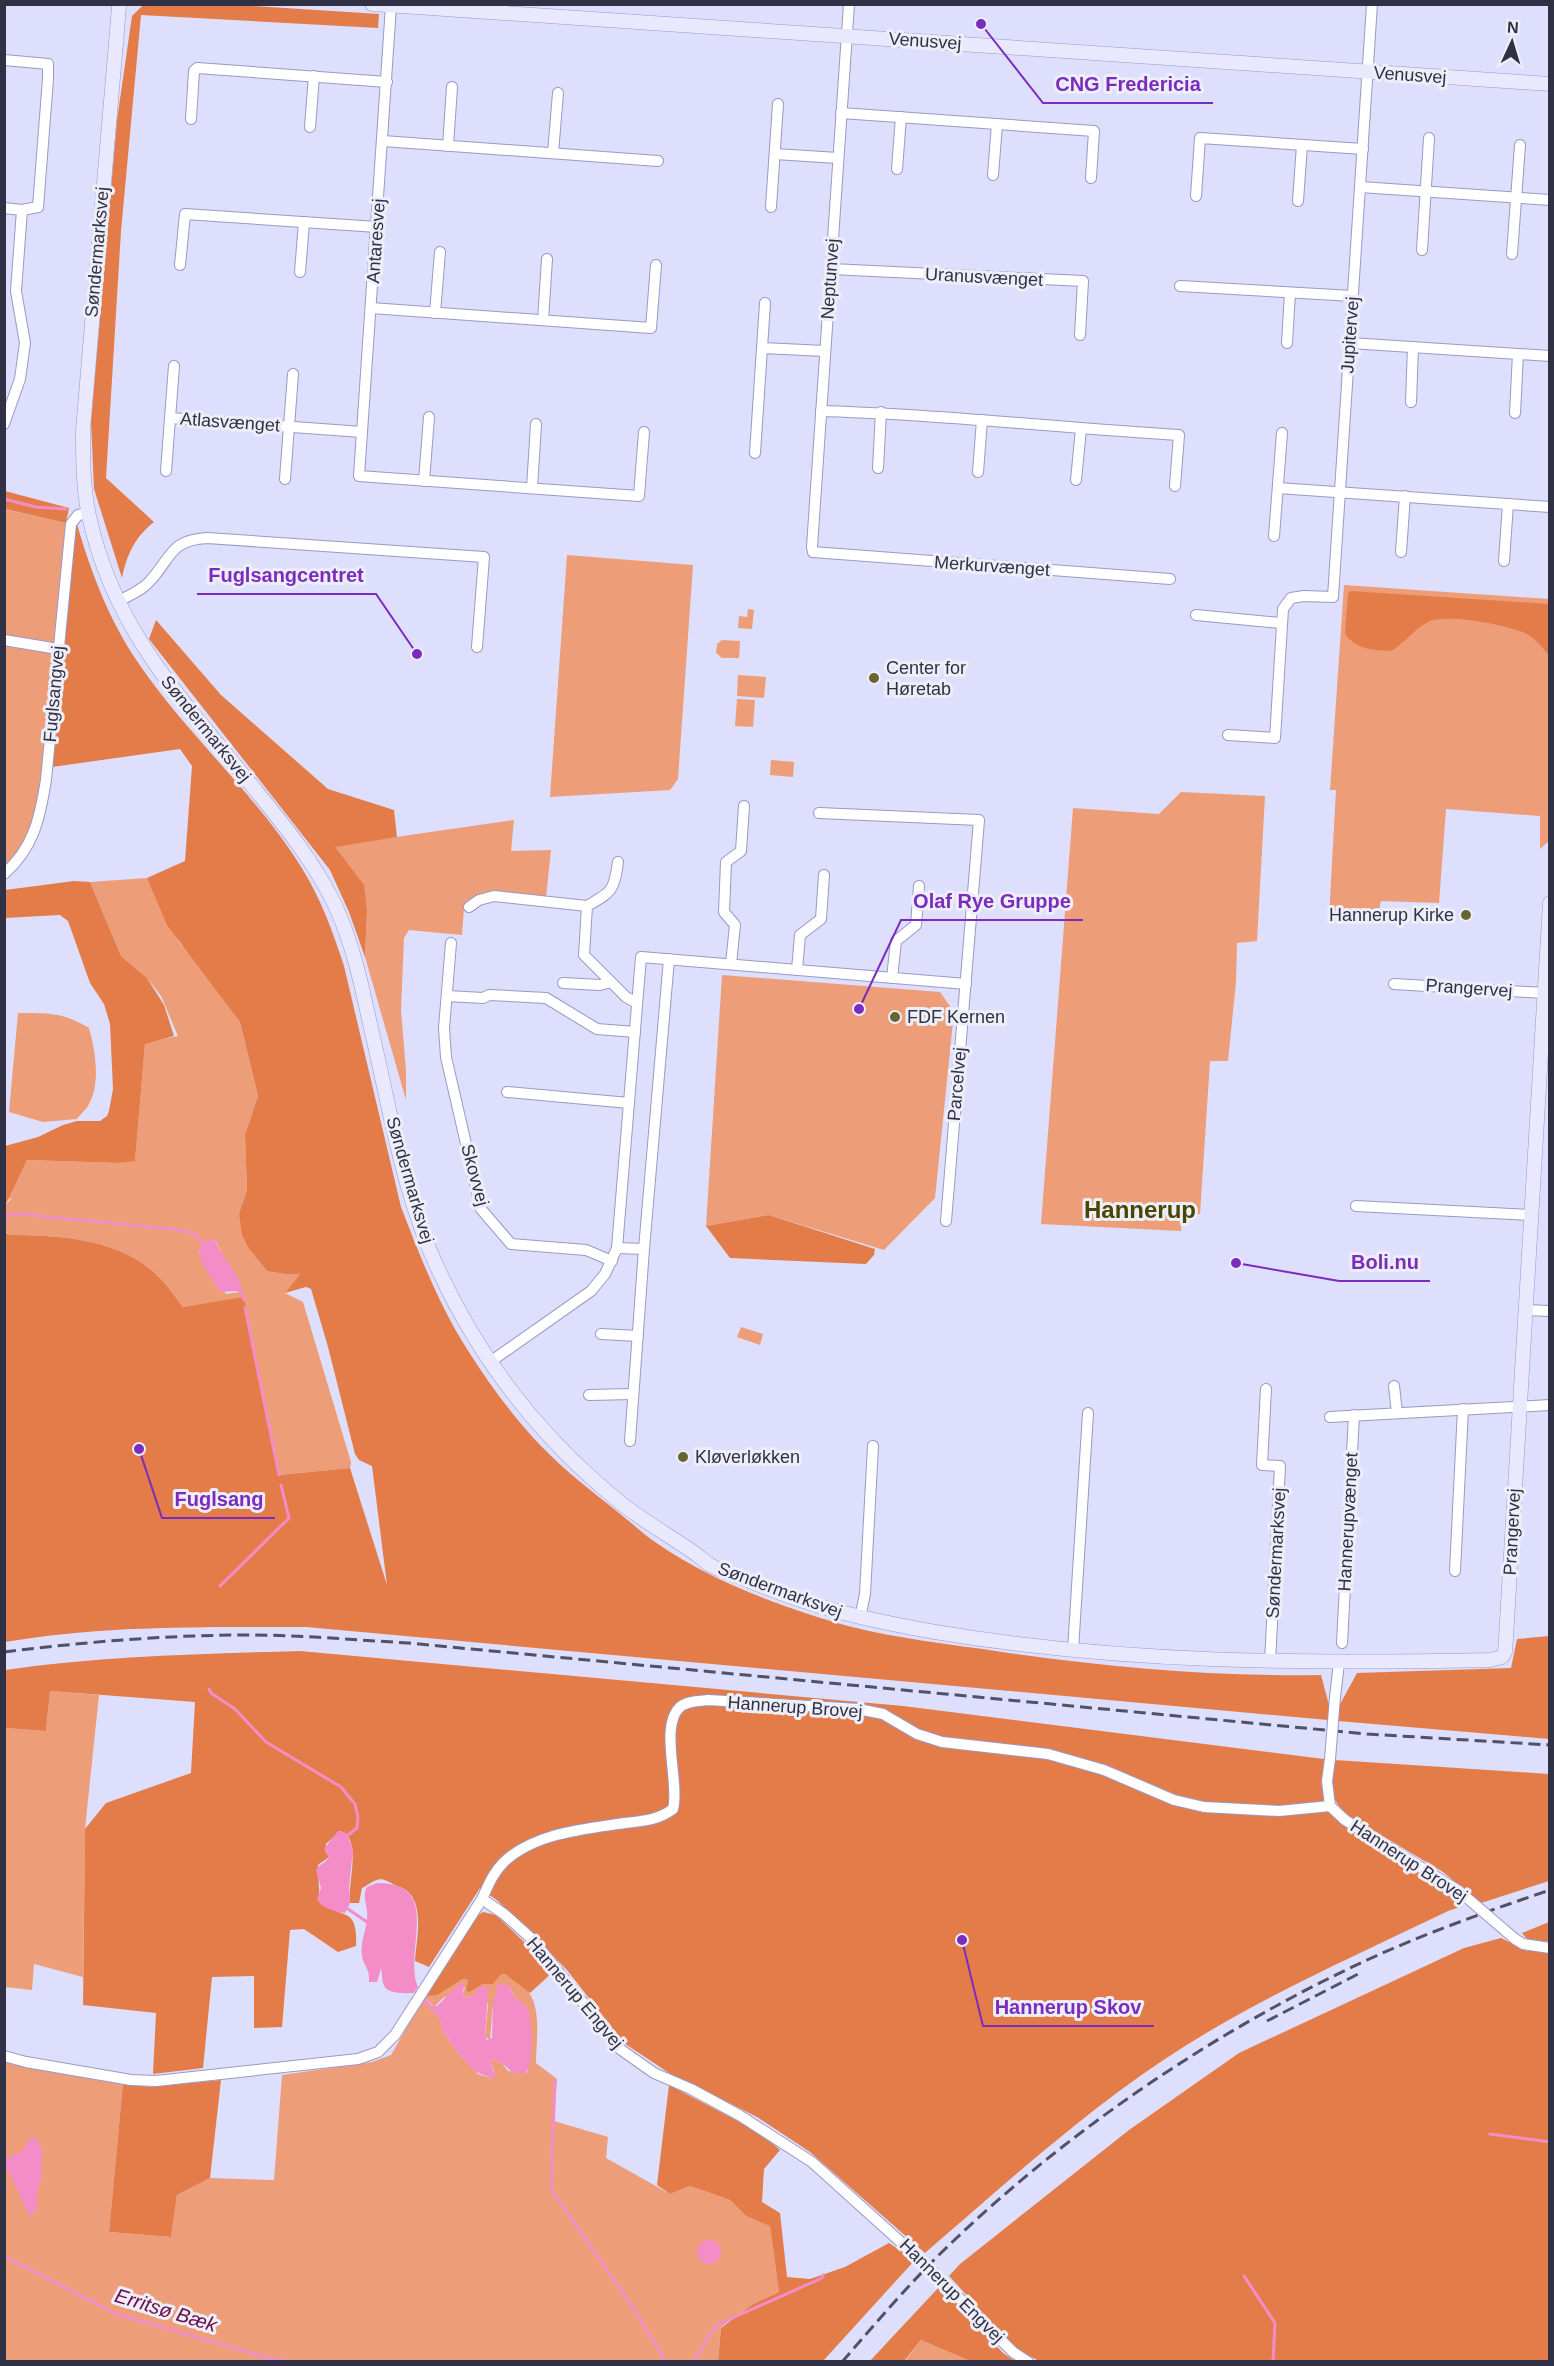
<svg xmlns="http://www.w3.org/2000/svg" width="1554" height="2366" font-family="Arial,sans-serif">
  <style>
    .green { fill: #ed9e79; fill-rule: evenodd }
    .forest { fill: #e47c49 }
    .water { fill: #f48cc8 }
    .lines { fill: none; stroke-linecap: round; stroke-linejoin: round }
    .stream { stroke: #f48cc8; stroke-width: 3 }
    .street-casing { stroke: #9a99c9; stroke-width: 12 }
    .secondary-casing { stroke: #9a99c9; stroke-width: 15 }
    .street { stroke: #fff; stroke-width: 10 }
    .secondary { stroke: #e9e8fd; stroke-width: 14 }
    .rail { stroke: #515167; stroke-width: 3; stroke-dasharray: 12 6; stroke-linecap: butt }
    .street-bridge-casing { stroke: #9a99c9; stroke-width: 12; stroke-linecap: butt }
    .street-bridge { stroke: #fff; stroke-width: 10 }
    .poi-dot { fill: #696532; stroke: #edeef8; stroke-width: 2 }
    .labels { text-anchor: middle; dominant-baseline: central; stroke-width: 6; stroke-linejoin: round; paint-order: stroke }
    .street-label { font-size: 18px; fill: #313145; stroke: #edeef8 }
    .poi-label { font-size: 18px; fill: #313145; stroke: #edeef8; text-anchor: start }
    .water-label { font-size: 20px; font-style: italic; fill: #690a4b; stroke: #edeef8 }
    .district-label { font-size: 24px; font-weight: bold; fill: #494502; stroke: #edeef8 }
    .leader { fill: none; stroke: #7b2cbf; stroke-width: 2 }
    .callout-dot { fill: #7b2cbf; stroke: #edeef8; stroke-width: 2 }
    .callout-label { font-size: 20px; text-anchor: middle; font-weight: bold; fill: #7b2cbf; stroke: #edeef8; stroke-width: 6; stroke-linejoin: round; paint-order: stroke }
  </style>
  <rect width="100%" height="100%" fill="#dedefd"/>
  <!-- green -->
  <g class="green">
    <path d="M4 509 66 523 38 808 24 844 4 868Z"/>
    <path d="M567 555 693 565 678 779 670 790 550 797Z"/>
    <path d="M1344 585 1549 599V841L1540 849V816L1446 809 1439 903 1381 901 1377 921 1329 918 1336 790H1330Z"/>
    <path d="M748 609 754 610 752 629 738 628 739 616 747 617Z"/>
    <path d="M722 640 740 641 739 658H722L716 653 717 644Z"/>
    <path d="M738 675 766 677 764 698 737 696Z"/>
    <path d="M737 699 755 700 753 727 735 726Z"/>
    <path d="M771 760 794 762 793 777 770 775Z"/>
    <path d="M1181 792 1265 796 1257 941 1237 943 1236 982 1228 1061H1210L1200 1214H1182L1181 1231 1041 1224 1073 808 1159 814Z"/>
    <path d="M514 820 511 851 551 850 546 897 489 892 477 896 464 908 462 935 409 930 404 938 401 1010 406 1071V1100L365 957 367 911 334 846Z"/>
    <path d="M147 878 179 942 196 961 240 1022 258 1096 245 1135 247 1190 239 1213 249 1249 267 1271 285 1274 301 1273 285 1293 303 1302 351 1462 350 1468 279 1475 244 1298 183 1307C173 1294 163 1279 150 1269 112 1238 56 1235 9 1235L5 1231 4 1206 12 1198 7 1200 27 1160 119 1163 135 1160 145 1043 178 1036 161 996 147 978 121 956 90 882ZM215 1239 239 1292 226 1294 199 1252 202 1243Z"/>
    <path d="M722 975 940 992 954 1012 935 1198 884 1250 769 1215 706 1226Z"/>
    <path d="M18 1013C49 1013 62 1012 89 1028 95 1050 101 1082 89 1104 87 1109 80 1114 77 1119L43 1122 9 1112Z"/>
    <path d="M741 1327 763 1334 760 1345 737 1337Z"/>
    <path d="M50 1691 99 1695 85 1829 83 1977 34 1964 32 1990 5 1987 4 1728 46 1731Z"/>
    <path d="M500 1974H505C512 1979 523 1984 528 1991 542 2010 536 2041 536 2063L557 2079 554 2121 608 2137 606 2158 670 2194 690 2186 730 2200 746 2216 770 2225 779 2292 753 2304 721 2327 718 2361 5 2362V2061L16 2065 123 2083 109 2232 171 2237 177 2195 210 2178 274 2180 282 2075 372 2062 391 2055 422 2001 439 2016 443 2031 458 2053 478 2074 491 2078 494 2070 490 2061 492 2059 502 2063 508 2071 526 2073 528 2071V2008L514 1997 510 1986 493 2004 490 2040 485 2037 488 2004 478 1989 473 1996 467 1998 463 1994 465 1987 443 1998 434 2007 425 1997 427 1994 436 1995 463 1979 468 1980 467 1989 470 1992 483 1984H493Z"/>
    <path d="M921 2340 970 2361 904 2362Z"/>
  </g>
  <!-- forest -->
  <g class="forest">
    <path d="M144 4 237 5 379 14 378 28 141 15 121 231 106 478 154 522C135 537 127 554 122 578L94 489 91 422 117 120 132 16Z"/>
    <path d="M5 491 69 508 66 523 5 509Z"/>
    <path d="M77 524C91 573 110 622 139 664 188 736 259 797 303 870 322 901 333 933 344 966L401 1207C420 1256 439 1305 467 1349 489 1384 514 1418 542 1447 565 1471 593 1492 619 1513 632 1523 644 1535 658 1544 711 1581 786 1609 848 1626 898 1639 951 1644 1002 1652 1107 1667 1215 1677 1321 1675L1329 1705 1328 1720 306 1627C206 1627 104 1625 5 1642L4 1231 9 1235C56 1235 112 1238 150 1269 163 1279 173 1294 183 1307L244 1297 279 1475 350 1468 387 1585 372 1466 359 1460 355 1454 328 1347 311 1289 306 1287 285 1293 300 1274H285L267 1271 249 1249 242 1235 239 1213 247 1190 245 1135 258 1096 240 1022 167 925 147 878 185 861 192 766 180 749 52 767 73 532Z"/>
    <path d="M1351 591 1549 604V655C1542 647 1535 638 1525 633 1506 625 1446 613 1428 622 1414 629 1405 643 1391 651 1373 650 1357 650 1345 634L1348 593Z"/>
    <path d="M156 620 221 695 328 789 394 810 397 837 335 847 364 885 367 911 365 957 349 912 330 870 149 639Z"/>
    <path d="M74 881 90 882 121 956 147 978 164 1005 174 1036 145 1044 135 1161 119 1163 27 1160 5 1206V1146L38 1137 63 1125 77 1121H100L107 1116 109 1111 113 1089 110 1024 104 1004 90 983 68 921 60 915 5 918V890Z"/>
    <path d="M769 1215 875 1249 874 1255 866 1264 730 1258 706 1226Z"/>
    <path d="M1549 1636V1739L1338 1721 1339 1706 1357 1673 1511 1668 1517 1639Z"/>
    <path d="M300 1651 903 1706 1324 1759C1323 1775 1321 1795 1327 1809 1334 1825 1415 1869 1434 1882 1444 1889 1453 1898 1463 1906L1448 1911C1359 1954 1268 1994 1185 2046 1091 2105 1009 2181 925 2253L810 2152 757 2117 669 2073 624 2043 567 1970 498 1901 480 1888 429 1967 415 1961C416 1940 426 1902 404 1889 401 1887 398 1887 395 1885 378 1875 378 1879 362 1888L359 1903H350C347 1884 363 1838 340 1831L326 1844 325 1851 329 1857 318 1865C317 1878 321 1888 318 1901 342 1920 358 1905 356 1946L338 1952 304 1929 290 1930 282 2027 254 2028V1976L212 1977 203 2068 153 2074 156 2013 83 2005 85 1829 106 1803 191 1773 195 1702 50 1691 46 1731 5 1728V1670C103 1656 201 1654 300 1651Z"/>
    <path d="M1335 1760 1549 1774V1881L1481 1903 1443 1872 1349 1816C1327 1798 1331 1786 1335 1760Z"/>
    <path d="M483 1912 496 1915 554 1971 530 1993 505 1974H501L493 1984H483L470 1992 466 1991 468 1980 463 1979 437 1995 429 1996 427 1994 474 1918Z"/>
    <path d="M1549 1922V1942L1527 1939 1522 1933Z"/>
    <path d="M1501 1938 1527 1951H1549V2361H1039L1016 2349 949 2276 960 2264 1129 2130 1239 2053 1464 1948Z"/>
    <path d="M221 2080 210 2178 177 2195 171 2237 109 2232 123 2083 150 2087Z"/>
    <path d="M669 2085 759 2132 780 2150 764 2169 762 2202 780 2213 787 2277 810 2279 845 2267 889 2243 915 2260 823 2361H718L721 2328 753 2304 779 2292 770 2226 746 2216 730 2200 690 2186 670 2194 657 2185Z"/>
    <path d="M940 2286 1003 2353 1015 2361H970L921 2340 904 2361 869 2362Z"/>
  </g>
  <!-- water -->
  <g class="water">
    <path d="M215 1239C221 1259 241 1274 243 1294L237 1291 220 1292C212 1278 181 1242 215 1239Z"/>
    <path d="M338 1831 346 1833 353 1849 349 1888 350 1903 345 1913C334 1911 322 1909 317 1899L321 1888 316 1870C319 1864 326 1863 329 1857L324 1849Z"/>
    <path d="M377 1883C444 1883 403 1951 418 1987L414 1993C404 1993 386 1995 383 1983 382 1978 382 1973 381 1968L377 1982H369C370 1968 364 1967 362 1956 360 1941 366 1932 367 1919 369 1907 361 1897 367 1887Z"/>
    <path d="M460 1983 464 1984 463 1994 467 1998 473 1996 480 1986 486 1987 488 1990 485 2037 487 2040 492 2038 493 2004 498 1983 510 1986 514 1997 528 2008C532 2022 534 2062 526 2073H513L502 2063 492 2059 490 2061 496 2077 491 2078 476 2072 458 2053 443 2031 439 2017 422 2001 425 1997 432 2006H437Z"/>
    <path d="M31 2137 36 2138 42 2150 41 2180 37 2193V2209L30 2217 9 2172 5 2170 4 2160 22 2151Z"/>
    <circle cx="709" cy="2252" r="12"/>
  </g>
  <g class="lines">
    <!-- stream -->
    <g class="stream">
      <path d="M4 499 36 507 66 509"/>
      <path d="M4 1216 19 1214 171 1229 194 1233 204 1246"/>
      <path d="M242 1293 244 1300"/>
      <path d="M245 1308 279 1475"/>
      <path d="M220 1586 289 1518 281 1485"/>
      <path d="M209 1689 211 1693 235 1709 266 1742 341 1787 355 1804 358 1817 357 1828 348 1835"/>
      <path d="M348 1909 367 1922"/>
      <path d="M555 2080 551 2189 636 2312 666 2362"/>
      <path d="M1490 2134 1550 2142"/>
      <path d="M4 2256 116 2314 269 2358 293 2362"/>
      <path d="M1244 2276 1275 2323 1273 2362"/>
      <path d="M693 2362 714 2328 719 2324 822 2278 823 2275"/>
    </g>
    <defs>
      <g id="street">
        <path d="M849 4 812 547 813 552 1170 579"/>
        <path d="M391 6 359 476 639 496 644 432"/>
        <path d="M4 60 48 64V79L38 207 22 210 4 208"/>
        <path d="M841 113 1094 131 1091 178"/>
        <path d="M191 119 194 71 197 68 387 82"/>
        <path d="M310 127 314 76"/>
        <path d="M383 141 658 161"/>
        <path d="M448 146 452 87"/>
        <path d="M553 153 558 93"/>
        <path d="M775 154 838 158"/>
        <path d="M897 169 901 117"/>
        <path d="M993 175 997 124"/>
        <path d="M1360 187 1550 200"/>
        <path d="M1196 196 1200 138 1363 149"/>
        <path d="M1298 201 1302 145"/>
        <path d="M771 207 778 104"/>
        <path d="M1422 250 1429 138"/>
        <path d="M1512 254 1520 145"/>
        <path d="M180 265 185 214 377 227"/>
        <path d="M831 269 1083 281 1080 335"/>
        <path d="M300 272 304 222"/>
        <path d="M1180 286 1353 296"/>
        <path d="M371 308 651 328 656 265"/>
        <path d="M435 313 440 252"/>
        <path d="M543 320 547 259"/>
        <path d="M1287 343 1290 293"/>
        <path d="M1350 343 1550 356"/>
        <path d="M762 348 765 303"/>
        <path d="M1411 402 1413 347"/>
        <path d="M821 411C941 414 1060 428 1179 435L1175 486"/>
        <path d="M1515 413 1518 354"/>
        <path d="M170 418 362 432"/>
        <path d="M4 424 20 379 25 343 16 291 22 210"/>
        <path d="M755 453 762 348 825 351"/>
        <path d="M878 468 881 412"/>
        <path d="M166 471 174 366"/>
        <path d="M978 472 982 420"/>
        <path d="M285 479 293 374"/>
        <path d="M1076 480 1081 429"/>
        <path d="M424 481 429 417"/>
        <path d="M532 488 536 424"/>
        <path d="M1278 488 1550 507"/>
        <path d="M1274 536 1282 433"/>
        <path d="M1401 552 1405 496"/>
        <path d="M1504 561 1508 504"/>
        <path d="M118 601C129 596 142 590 150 581 172 557 170 540 207 538L484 557 477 647"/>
        <path d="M1196 615 1281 623"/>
        <path d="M4 640 58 649"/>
        <path d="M1228 735 1275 738 1283 609 1291 598 1304 596 1333 597 1372 4"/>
        <path d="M819 813 979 820 946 1221"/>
        <path d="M618 862C614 891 612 892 587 906L584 955 626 997 637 1003"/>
        <path d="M4 874C34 848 40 817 46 780L71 524 78 515 89 513"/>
        <path d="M469 907 479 900 494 896 587 906"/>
        <path d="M451 943 444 1028 446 1057 481 1209 511 1244 586 1250 612 1261"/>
        <path d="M731 964 735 925 724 912 726 862 741 851 744 806"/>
        <path d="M797 970 800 935 821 919 824 875"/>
        <path d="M892 978 896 941 916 925 919 886"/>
        <path d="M563 983 600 985 611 982"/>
        <path d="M1394 984 1544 993"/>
        <path d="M447 996 483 998 489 995 546 998 597 1029 635 1032"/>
        <path d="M507 1092 629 1103"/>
        <path d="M1356 1206 1531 1215"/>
        <path d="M617 1248 644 1249 630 1441"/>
        <path d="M644 1249 669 959"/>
        <path d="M1525 1310 1550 1311"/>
        <path d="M601 1334 638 1336"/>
        <path d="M490 1362 591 1291 605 1274 617 1248 641 957 966 984"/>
        <path d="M1394 1386 1397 1413"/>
        <path d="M1266 1389 1262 1465 1280 1466 1270 1662"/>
        <path d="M589 1395 633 1394"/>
        <path d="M1330 1417 1550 1405"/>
        <path d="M1455 1571 1463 1409"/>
        <path d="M860 1618 865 1594 873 1446"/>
        <path d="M1342 1643 1354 1415"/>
        <path d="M1073 1650 1088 1413"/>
        <path d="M1335 1697 1339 1663"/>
        <path d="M1330 1759 1327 1781 1330 1806 1345 1820 1459 1891"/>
        <path d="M482 1899C488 1886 493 1873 503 1863 533 1833 585 1829 625 1823 642 1821 659 1820 673 1809 680 1783 659 1726 680 1707 687 1701 699 1701 708 1700L858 1709 883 1714 917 1734 942 1742 1048 1754 1104 1770 1174 1800 1204 1807 1279 1811 1330 1806"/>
        <path d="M1515 1939 1523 1944 1550 1948"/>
        <path d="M4 2056 26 2062 131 2080 156 2081 358 2059 378 2052 395 2035 482 1899 504 1914 533 1940 620 2049 654 2073 691 2089 739 2115 812 2162 925 2264 1013 2352 1028 2362"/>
      </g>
      <g id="secondary">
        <path d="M372 4 1550 84"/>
        <path d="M119 7 83 430C83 459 83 488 89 516 114 631 182 699 253 787 283 824 312 859 333 901 352 940 361 982 370 1024 390 1107 402 1193 439 1271 481 1362 544 1441 622 1504 645 1522 670 1536 693 1552 699 1556 704 1561 710 1565 722 1572 737 1575 750 1581 813 1608 868 1620 935 1632 1120 1663 1303 1664 1490 1660L1502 1657 1505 1652 1506 1638 1550 903"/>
      </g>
    </defs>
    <!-- street casing -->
    <use href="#street" class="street-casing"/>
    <!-- secondary casing -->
    <use href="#secondary" class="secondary-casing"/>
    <!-- street -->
    <use href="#street" class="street"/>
    <!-- secondary -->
    <use href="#secondary" class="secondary"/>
    <!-- rail -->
    <g class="rail">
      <path d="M4 1652C85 1642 166 1635 247 1635 301 1635 354 1640 408 1643L1367 1734 1550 1745"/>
      <path d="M1267 2021 1360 1973"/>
      <path d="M842 2362C875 2324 907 2286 943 2251 1064 2133 1214 2031 1367 1960 1426 1933 1488 1911 1550 1890"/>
    </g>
    <defs>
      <g id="street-bridge">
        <path d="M1330 1759 1335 1697"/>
        <path d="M1459 1891 1515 1939"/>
      </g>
    </defs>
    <!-- street-bridge casing -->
    <use href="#street-bridge" class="street-bridge-casing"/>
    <!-- street-bridge -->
    <use href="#street-bridge" class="street-bridge"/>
  </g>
  <!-- markers -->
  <g class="poi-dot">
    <circle cx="874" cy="678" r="6"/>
    <circle cx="1466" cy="915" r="6"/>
    <circle cx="895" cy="1017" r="6"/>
    <circle cx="683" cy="1457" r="6"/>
  </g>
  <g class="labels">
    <!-- street labels -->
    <g class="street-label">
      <text transform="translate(925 41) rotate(4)">Venusvej</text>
      <text transform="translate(1410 75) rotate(4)">Venusvej</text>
      <text transform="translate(376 241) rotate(-86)">Antaresvej</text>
      <text transform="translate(97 252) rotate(-85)">Søndermarksvej</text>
      <text transform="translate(984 277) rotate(3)">Uranusvænget</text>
      <text transform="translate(830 279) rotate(-86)">Neptunvej</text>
      <text transform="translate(1350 335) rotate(-86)">Jupitervej</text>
      <text transform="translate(230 422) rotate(4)">Atlasvænget</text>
      <text transform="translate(992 566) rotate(4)">Merkurvænget</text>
      <text transform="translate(54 694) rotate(-85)">Fuglsangvej</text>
      <text transform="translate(206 729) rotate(51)">Søndermarksvej</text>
      <text transform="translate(1469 988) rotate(4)">Prangervej</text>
      <text transform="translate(957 1084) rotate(-85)">Parcelvej</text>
      <text transform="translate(475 1175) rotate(75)">Skovvej</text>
      <text transform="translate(410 1180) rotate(74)">Søndermarksvej</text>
      <text transform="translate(1348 1522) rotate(-87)">Hannerupvænget</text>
      <text transform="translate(1512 1532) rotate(-87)">Prangervej</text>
      <text transform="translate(1276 1553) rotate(-87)">Søndermarksvej</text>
      <text transform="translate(780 1590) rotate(20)">Søndermarksvej</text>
      <text transform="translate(795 1707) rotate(4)">Hannerup Brovej</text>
      <text transform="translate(1409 1861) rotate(33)">Hannerup Brovej</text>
      <text transform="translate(575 1993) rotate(50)">Hannerup Engvej</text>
      <text transform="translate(952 2291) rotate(45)">Hannerup Engvej</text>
    </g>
    <!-- poi labels -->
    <g class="poi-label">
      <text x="886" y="668">Center for<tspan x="886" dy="21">Høretab</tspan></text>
      <text x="1454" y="915" text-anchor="end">Hannerup Kirke</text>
      <text x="907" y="1017">FDF Kernen</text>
      <text x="695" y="1457">Kløverløkken</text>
    </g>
    <!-- water labels -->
    <g class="water-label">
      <text transform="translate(166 2310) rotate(17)">Erritsø Bæk</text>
    </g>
    <!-- district labels -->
    <g class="district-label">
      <text x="1140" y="1209">Hannerup</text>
    </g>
  </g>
  <!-- callouts -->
  <path class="leader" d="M981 24L1043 103H1213M417 654L376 594H197M859 1009L901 920H1083M1236 1263L1339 1281H1430M139 1449L162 1518H275M962 1940L983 2026H1154"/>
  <g class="callout-dot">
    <circle cx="981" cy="24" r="6"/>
    <circle cx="417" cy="654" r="6"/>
    <circle cx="859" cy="1009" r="6"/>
    <circle cx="1236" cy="1263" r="6"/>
    <circle cx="139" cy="1449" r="6"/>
    <circle cx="962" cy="1940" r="6"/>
  </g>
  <g class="callout-label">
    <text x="1128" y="91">CNG Fredericia</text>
    <text x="286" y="582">Fuglsangcentret</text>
    <text x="992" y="908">Olaf Rye Gruppe</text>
    <text x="1385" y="1269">Boli.nu</text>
    <text x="219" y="1506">Fuglsang</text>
    <text x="1068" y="2014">Hannerup Skov</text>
  </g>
  <!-- border -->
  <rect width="1554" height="2366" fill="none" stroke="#313145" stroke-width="12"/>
  <!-- north arrow -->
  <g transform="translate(1512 42) rotate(4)" stroke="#edeef8" stroke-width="4.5" paint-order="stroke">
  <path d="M0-4.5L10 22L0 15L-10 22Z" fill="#313145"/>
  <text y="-9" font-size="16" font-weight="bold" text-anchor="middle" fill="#313145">N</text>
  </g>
</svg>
